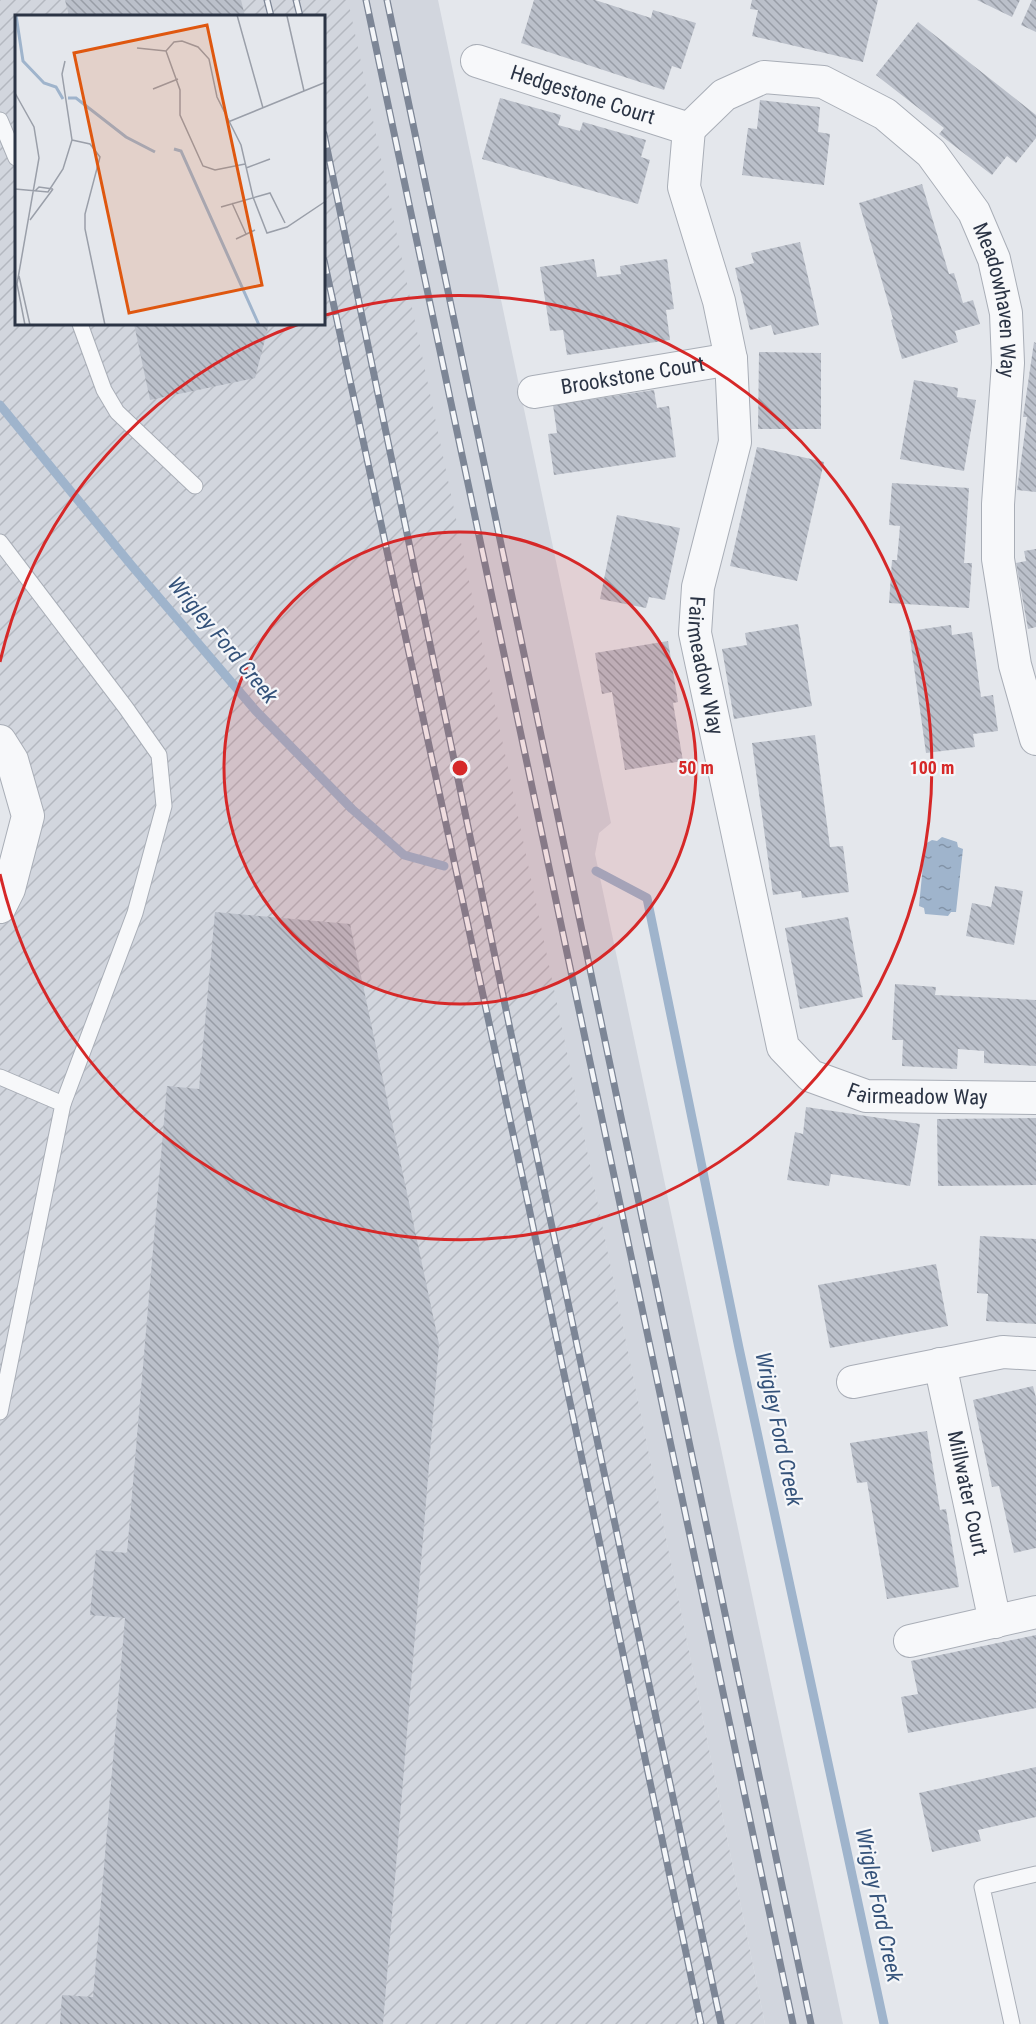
<svg xmlns="http://www.w3.org/2000/svg" width="1036" height="2024" font-family="'Roboto Condensed',sans-serif">
  <style>
    .built { fill: #d2d6de }
    .industrial { fill: url(#industrial-furrows); fill-rule: evenodd }
    .water { fill: url(#water-ripples) }
    .lines { fill: none; stroke-linecap: round; stroke-linejoin: round }
    .stream { stroke: #9fb4cc; stroke-width: 9 }
    .building { fill: url(#building-back-hatch) }
    .lane-casing { stroke: #a9aeb7; stroke-width: 17 }
    .street-casing { stroke: #a9aeb7; stroke-width: 34 }
    .lane { stroke: #f7f8fa; stroke-width: 15 }
    .street { stroke: #f7f8fa; stroke-width: 32 }
    .rail-casing { stroke: #7d8696; stroke-width: 7 }
    .rail { stroke: #f4f6f9; stroke-width: 4.5; stroke-dasharray: 14; stroke-linecap: butt }
    .ring { fill: none; stroke: #d62828; stroke-width: 3 }
    .labels { text-anchor: middle; dominant-baseline: central; stroke-width: 4.5; stroke-linejoin: round; paint-order: stroke }
    .street-label { font-size: 21px; fill: #2b3445; stroke: #f4f6f9 }
    .water-label { font-size: 22px; font-style: italic; fill: #34527a; stroke: #f4f6f9 }
    .inset-river { fill: none; stroke: #9fb4cc; stroke-width: 3 }
    .inset-road { fill: none; stroke: #9a9fa9; stroke-width: 1.5 }
    .view { fill: #df570f; fill-opacity: 0.15; stroke: #df570f; stroke-width: 3 }
    .inset-edge { fill: none; stroke: #2b3445; stroke-width: 3 }
    .centre { fill: #d62828; stroke: #f4f6f9; stroke-width: 3 }
    .ring-label { font-size: 18px; text-anchor: middle; font-weight: bold; fill: #d62828; stroke: #f4f6f9; stroke-width: 4.5; stroke-linejoin: round; paint-order: stroke }
  </style>
  <defs>
    <pattern id="industrial-furrows" width="10" height="10" patternUnits="userSpaceOnUse" patternTransform="scale(1.5)"><rect width="10" height="10" fill="#d2d6de"/><path d="M-1 1l2-2M0 10L10 0M9 11l2-2" fill="none" stroke="#b4b8c0"/></pattern>
    <pattern id="water-ripples" width="26" height="14" patternUnits="userSpaceOnUse" patternTransform="scale(1.5)"><rect width="26" height="14" fill="#9fb4cc"/><path d="M2 4q2-2 4 0t4 0M15 11q2-2 4 0t4 0" fill="none" stroke="#8293a7"/></pattern>
    <pattern id="building-back-hatch" width="6" height="6" patternUnits="userSpaceOnUse" patternTransform="scale(1.5)"><rect width="6" height="6" fill="#bbc0ca"/><path d="M-1 5l2 2M0 0l6 6M5-1l2 2" fill="none" stroke="#989da6"/></pattern>
  </defs>
  <rect width="100%" height="100%" fill="#e4e7ec"/>
  <!-- built -->
  <path class="built" d="M347 0H438L611 823 599 833 595 854 843 2024H765L559 1015Z"/>
  <!-- industrial -->
  <path class="industrial" d="M0 0H348L559 1013 765 2024H0V904L28 816 0 741ZM16 16H324V324H16Z"/>
  <!-- water -->
  <path class="water" d="M942 837 957 842 958 847 963 849 956 912H951L948 916 925 914 924 908 919 906 925 844 932 840 937 841Z"/>
  <g class="lines">
    <!-- stream -->
    <g class="stream">
      <path d="M0 405 132 566 256 711 352 809 404 855 444 866"/>
      <path d="M596 871 647 898 739 1348 884 2024"/>
    </g>
  </g>
  <!-- building -->
  <g class="building">
    <path d="M65 0H241L245 16H69Z"/>
    <path d="M534 0H595L651 18 653 10 696 23 681 69 672 66 664 90 521 43Z"/>
    <path d="M752 0H878L863 62 752 36 758 10 750 9Z"/>
    <path d="M977 0H1020L1012 17Z"/>
    <path d="M1032 0H1036V32L1021 25Z"/>
    <path d="M918 22 1036 115V138L1016 163 1007 156 992 175 939 134 944 128 876 75Z"/>
    <path d="M500 98 561 115 558 125 580 131 583 122 646 140 641 157 650 160 638 204 482 159Z"/>
    <path d="M760 100 820 107 818 132 830 134 824 185 742 175 748 128 757 129Z"/>
    <path d="M922 184 949 274 954 273 963 303 973 300 980 324 955 331 958 342 902 359 891 320 893 319 859 203Z"/>
    <path d="M800 242 819 325 774 335 771 325 750 330 735 268 754 263 751 253Z"/>
    <path d="M594 259 597 277 621 274 620 266 667 259 674 309 666 310 670 340 567 355 563 330 550 331 540 267Z"/>
    <path d="M134 324H269L255 378 150 400Z"/>
    <path d="M1034 342 1036 343V492L1017 490 1027 417H1023Z"/>
    <path d="M759 352 821 353V429H758Z"/>
    <path d="M914 380 958 388 957 397 976 400 964 471 900 459Z"/>
    <path d="M654 390 657 408 669 406 676 457 554 475 548 434 557 433 553 405Z"/>
    <path d="M757 447 824 462 797 581 730 566Z"/>
    <path d="M892 483 969 488 964 563H972L969 608 889 603 892 560H897L900 526 889 525Z"/>
    <path d="M617 515 680 528 665 600 649 597 646 608 600 599Z"/>
    <path d="M1036 549V627L1028 629 1016 563 1026 561 1024 551Z"/>
    <path d="M798 624 812 706 734 719 722 649 747 645 745 633Z"/>
    <path d="M951 625 952 635 972 632 981 697 993 695 998 731 973 734 975 747 926 753 909 631Z"/>
    <path d="M668 641 678 702 673 703 683 761 625 770 612 692 602 694 595 653Z"/>
    <path d="M815 735 830 847 843 846 849 892 802 898 801 891 773 895 752 743Z"/>
    <path d="M995 886 1023 891 1014 945 966 936 972 903 991 907Z"/>
    <path d="M215 912 350 924 439 1344 383 2024H60L62 1995 93 1997 125 1618 90 1615 96 1550 127 1553 167 1086 199 1089Z"/>
    <path d="M848 917 863 997 800 1009 785 928Z"/>
    <path d="M895 984 936 987 935 995 1036 1000V1066L984 1063V1051L958 1049 957 1069 902 1066 903 1040H892Z"/>
    <path d="M806 1107 920 1124 910 1186 831 1174 829 1186 787 1180 795 1132 803 1134Z"/>
    <path d="M1036 1118V1185L938 1186 937 1119Z"/>
    <path d="M980 1236 1036 1239V1324L986 1321 988 1294 977 1293Z"/>
    <path d="M936 1264 948 1326 830 1348 818 1285Z"/>
    <path d="M1033 1386 1036 1398V1548L1014 1553 999 1486 992 1487 973 1400Z"/>
    <path d="M927 1431 940 1510 946 1509 959 1587 887 1599 867 1482 857 1483 850 1443Z"/>
    <path d="M1036 1635V1708L908 1733 901 1697 918 1694 911 1661Z"/>
    <path d="M1036 1767V1817L978 1830 981 1841 932 1852 919 1793Z"/>
  </g>
  <g class="lines">
    <defs>
      <g id="lane">
        <path d="M0 120 16 158"/>
        <path d="M80 324 104 390 117 412 195 486"/>
        <path d="M0 542 126 708 159 755 164 806 135 913 63 1104"/>
        <path d="M0 1077 63 1104 0 1412"/>
        <path d="M1012 2024 982 1887 1036 1874"/>
      </g>
      <g id="street">
        <path id="s1" d="M477 61 689 129"/>
        <path id="s2" d="M689 129 684 187 719 301 731 359 735 442 698 587 695 633 783 1047 811 1076 866 1096 1036 1098"/>
        <path id="s3" d="M689 129 724 95 764 77 823 82 885 114 931 153 974 212 994 259 1006 313 1008 363 998 504V559L1015 665 1036 739"/>
        <path id="s4" d="M534 392 731 359"/>
        <path d="M0 741 12 760 28 816 9 889 0 907"/>
        <path id="s5" d="M940 1364 995 1622"/>
        <path d="M853 1382 1003 1352 1036 1354"/>
        <path d="M910 1641 1036 1612"/>
      </g>
    </defs>
    <!-- lane casing -->
    <use href="#lane" class="lane-casing"/>
    <!-- street casing -->
    <use href="#street" class="street-casing"/>
    <!-- lane -->
    <use href="#lane" class="lane"/>
    <!-- street -->
    <use href="#street" class="street"/>
    <defs>
      <g id="rail">
        <path d="M267 0 271 16"/>
        <path d="M296 0 300 16"/>
        <path d="M366 0 793 2024"/>
        <path d="M387 0 811 2024"/>
        <path d="M324 134 510 1029 721 2024"/>
        <path d="M324 260 528 1203 701 2024"/>
      </g>
    </defs>
    <!-- rail casing -->
    <use href="#rail" class="rail-casing"/>
    <!-- rail -->
    <use href="#rail" class="rail"/>
  </g>
  <!-- distance rings -->
  <circle cx="460" cy="768" r="236" fill="#d62828" fill-opacity=".12"/>
  <g class="ring">
    <circle cx="460" cy="768" r="236"/>
    <path d="M0 662A472 472 0 0 1 299 324M326 315A472 472 0 1 1 0 874"/>
  </g>
  <g class="labels">
    <!-- street labels -->
    <g class="street-label">
      <text stroke="none"><textPath href="#s1" startOffset="111">Hedgestone Court</textPath></text>
      <text stroke="none"><textPath href="#s3" startOffset="447">Meadowhaven Way</textPath></text>
      <text stroke="none"><textPath href="#s4" startOffset="100">Brookstone Court</textPath></text>
      <text stroke="none"><textPath href="#s2" startOffset="549">Fairmeadow Way</textPath></text>
      <text stroke="none"><textPath href="#s2" startOffset="1089">Fairmeadow Way</textPath></text>
      <text stroke="none"><textPath href="#s5" startOffset="132">Millwater Court</textPath></text>
    </g>
    <!-- water labels -->
    <g class="water-label">
      <text transform="translate(223 640) rotate(50)">Wrigley Ford Creek</text>
      <text transform="translate(779 1429) rotate(78)">Wrigley Ford Creek</text>
      <text transform="translate(879 1905) rotate(78)">Wrigley Ford Creek</text>
    </g>
  </g>
  <!-- overview -->
  <g transform="translate(15 15)">
    <rect width="310" height="310" fill="#e4e7ec"/>
    <path class="inset-river" d="M1 0 8 46 29 68 41 72 48 84M53 83H61L111 122 140 137M159 134 166 136 244 310"/>
    <path class="inset-road" d="M222 0 248 93M272 1 289 76M122 33 151 36M151 36 159 27 167 26 183 32 194 44 202 82 226 130 238 182 252 218 272 212 311 186M151 36 165 75V100L188 151 200 155 230 149M138 74 163 64M0 78 19 112 24 143 2 269 10 310M213 107 311 67M57 125 75 129 85 142 70 199V214L90 310M231 153 255 144M0 174 33 177 48 154 57 125 47 59 50 46M20 176 24 172 38 174M217 188 231 219M206 192 255 178 270 208M15 205 38 174M221 224 240 215M4 261 15 310"/>
    <path class="view" d="M192 10 247 270 114 298 59 38Z"/>
    <rect width="310" height="310" class="inset-edge"/>
  </g>
  <circle cx="460" cy="768" r="9" class="centre"/>
  <g class="ring-label">
    <text x="696" y="774">50 m</text>
    <text x="932" y="774">100 m</text>
  </g>
</svg>
